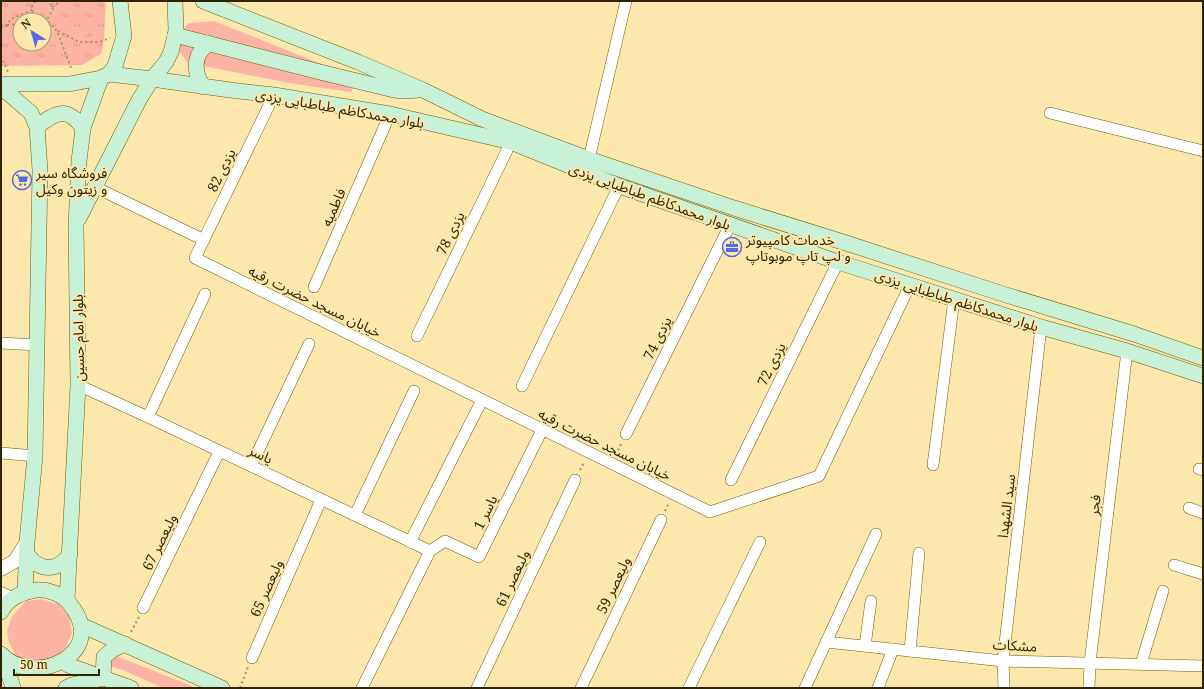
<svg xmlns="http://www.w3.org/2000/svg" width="1204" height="689" font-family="'Noto Serif','Noto Sans Arabic',serif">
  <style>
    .green { fill: #feb4a5 }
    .park { fill: url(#park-tufts); fill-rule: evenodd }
    .building { fill: url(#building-back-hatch); stroke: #bca358 }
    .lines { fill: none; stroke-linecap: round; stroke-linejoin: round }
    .minor-casing { stroke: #745c00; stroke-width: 12 }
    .tertiary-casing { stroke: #745c00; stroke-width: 15 }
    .secondary-casing { stroke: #745c00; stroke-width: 16 }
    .path { stroke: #a49464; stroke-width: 2; stroke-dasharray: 2 3; stroke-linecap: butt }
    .minor { stroke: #fff; stroke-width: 11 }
    .tertiary { stroke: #fff; stroke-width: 14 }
    .secondary { stroke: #c8f2d7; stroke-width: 15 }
    .labels { text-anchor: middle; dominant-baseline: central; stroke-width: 4; stroke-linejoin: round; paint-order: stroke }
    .street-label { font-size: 14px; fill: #2e2404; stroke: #fce8ac }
    .poi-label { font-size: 14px; fill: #2e2404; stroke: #fce8ac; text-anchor: start }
  </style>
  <defs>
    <pattern id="park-tufts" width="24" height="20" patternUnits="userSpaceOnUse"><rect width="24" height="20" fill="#feb4a5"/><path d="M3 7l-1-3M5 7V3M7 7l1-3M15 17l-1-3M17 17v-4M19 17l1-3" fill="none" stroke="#da9b8c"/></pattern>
    <pattern id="building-back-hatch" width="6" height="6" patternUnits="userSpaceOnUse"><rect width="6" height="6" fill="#f4c82e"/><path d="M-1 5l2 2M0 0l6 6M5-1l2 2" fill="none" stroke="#d2ac27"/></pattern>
  </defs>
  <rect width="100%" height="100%" fill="#fce8ac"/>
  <!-- green -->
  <g class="green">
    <path d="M214 21 341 72 357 80 351 92 289 83 188 63 180 52V33L189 23Z"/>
    <path d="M42 599 59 605 69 616 72 633 65 649 52 664 17 658 9 643 7 631 12 617 26 601Z"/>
    <path d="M116 656 197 688H163L123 670 110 666V661Z"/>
  </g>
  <!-- park -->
  <path class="park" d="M1 1H106L104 39 101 54 82 65 1 66ZM20 20H44V44H20Z"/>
  <!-- building -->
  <path class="building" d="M730 241 741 243 734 256 724 252Z"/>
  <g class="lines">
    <defs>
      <g id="minor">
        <path d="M274 95 195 258 710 512 819 476 910 285"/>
        <path d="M1050 113 1203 151"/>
        <path d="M589 159 626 1"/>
        <path d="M95 187 204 240"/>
        <path d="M314 287 390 114"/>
        <path d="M417 336 511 142"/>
        <path d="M1 343 37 345"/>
        <path d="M78 385 148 417 430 551"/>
        <path d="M522 386 619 186"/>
        <path d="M148 417 205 294"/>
        <path d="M626 434 730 225"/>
        <path d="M1 453 35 456"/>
        <path d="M933 465 954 299"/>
        <path d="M251 466 309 344"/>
        <path d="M1199 469 1203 470"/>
        <path d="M731 480 838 262"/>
        <path d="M1189 508 1203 513"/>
        <path d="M355 515 414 391"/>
        <path d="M410 542 482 400"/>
        <path d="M1174 565 1203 574"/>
        <path d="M143 608 219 452"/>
        <path d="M826 642 1003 661 1203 666"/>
        <path d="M865 646 871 601"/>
        <path d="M910 651 919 553"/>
        <path d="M252 658 321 500"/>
        <path d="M1141 664 1163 591"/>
        <path d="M362 688 430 551 445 541 479 557 542 430"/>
        <path d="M477 688 575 480"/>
        <path d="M581 688 661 520"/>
        <path d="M689 688 760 542"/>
        <path d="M805 688 876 534"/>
        <path d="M878 688 893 649"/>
        <path d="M1004 688 1003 661 1041 327"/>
        <path d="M1089 688 1090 663 1127 351"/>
      </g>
      <g id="tertiary">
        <path d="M1 569 15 561 27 542"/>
        <path d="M1 594 12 599"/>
      </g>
      <g id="secondary">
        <path d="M203 1 358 62 423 90 482 119 589 159 734 208 846 243 1003 294 1134 334 1203 358"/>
        <path d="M175 35 320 72 394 90 404 91 419 90"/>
        <path d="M109 74 152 79 230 90 274 95 390 114 511 142 619 186 838 262 1041 327 1127 351 1203 376"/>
        <path d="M1 84H69L101 78 109 74 115 66 124 36 120 1"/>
        <path d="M1 87 31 113 37 127 40 170 35 456 27 542 25 592"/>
        <path d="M204 87C197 79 194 67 198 56 199 52 205 47 208 43"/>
        <path d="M37 127C56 112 67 106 83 128"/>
        <path d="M79 218 139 100 152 79 166 62 171 52 176 31 175 1"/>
        <path d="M27 554C40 572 57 572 70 554"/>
        <path d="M67 600 78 385 76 225 79 161 83 128 101 78"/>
        <path d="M1 612C7 599 22 592 36 590 47 589 62 594 69 603 112 653 33 689 1 654"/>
        <path d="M81 625 222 688"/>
        <path d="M5 661 13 688"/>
        <path d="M68 665 131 688"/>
        <path d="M66 688 72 685 103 678 104 657 112 650 125 644"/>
      </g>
    </defs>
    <!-- minor casing -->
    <use href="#minor" class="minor-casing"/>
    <!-- tertiary casing -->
    <use href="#tertiary" class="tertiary-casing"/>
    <!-- secondary casing -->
    <use href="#secondary" class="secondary-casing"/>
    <!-- path -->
    <g class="path">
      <path d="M35 1 32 7 33 14 39 19 48 18 53 9 49 1"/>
      <path d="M52 7 61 1"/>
      <path d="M45 18 57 31 72 70"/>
      <path d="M22 20 33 14"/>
      <path d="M7 25 15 24 20 21"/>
      <path d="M1 28 7 25 11 19 32 10"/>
      <path d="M58 31 79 42H99L110 38"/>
      <path d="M1 56 8 72"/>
      <path d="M616 455 621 444"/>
      <path d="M580 470 584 462"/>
      <path d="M665 511 669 503"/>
      <path d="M131 632 139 617"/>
      <path d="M240 688 248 667"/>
    </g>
    <!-- minor -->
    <use href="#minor" class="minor"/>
    <!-- tertiary -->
    <use href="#tertiary" class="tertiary"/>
    <!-- secondary -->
    <use href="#secondary" class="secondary"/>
  </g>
  <!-- icons -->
  <defs>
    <symbol id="supermarket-ring" viewBox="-11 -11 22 22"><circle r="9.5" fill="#fce8ac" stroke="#546ae0" stroke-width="1.5"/><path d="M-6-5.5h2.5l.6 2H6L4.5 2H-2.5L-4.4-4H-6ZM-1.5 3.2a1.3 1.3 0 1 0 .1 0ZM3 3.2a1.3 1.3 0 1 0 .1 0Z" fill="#546ae0"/></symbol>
    <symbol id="office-ring" viewBox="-11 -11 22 22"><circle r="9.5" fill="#fce8ac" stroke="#546ae0" stroke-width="1.5"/><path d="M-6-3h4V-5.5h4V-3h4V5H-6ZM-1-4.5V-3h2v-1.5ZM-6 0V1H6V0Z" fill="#546ae0"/></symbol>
  </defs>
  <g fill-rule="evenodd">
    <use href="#supermarket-ring" x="11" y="169" width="22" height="22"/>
    <use href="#office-ring" x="721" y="236" width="22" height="22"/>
  </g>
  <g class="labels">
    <!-- street labels -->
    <g class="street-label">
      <text transform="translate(340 108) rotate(10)">بلوار محمدکاظم طباطبایی یزدی</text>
      <text transform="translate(221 170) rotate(-64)">یزدی 82</text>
      <text transform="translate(650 196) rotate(20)">بلوار محمدکاظم طباطبایی یزدی</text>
      <text transform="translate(333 207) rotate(-66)">فاطمیه</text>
      <text transform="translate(450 233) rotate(-64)">یزدی 78</text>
      <text transform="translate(957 300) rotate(18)">بلوار محمدکاظم طباطبایی یزدی</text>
      <text transform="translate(315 301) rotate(26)">خیابان مسجد حضرت رقیه</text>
      <text transform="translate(78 338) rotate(-91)">بلوار امام حسین</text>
      <text transform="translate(657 338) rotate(-64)">یزدی 74</text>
      <text transform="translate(771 364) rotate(-64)">یزدی 72</text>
      <text transform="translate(605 444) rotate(26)">خیابان مسجد حضرت رقیه</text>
      <text transform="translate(261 454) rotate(25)">یاسر</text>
      <text transform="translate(1094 505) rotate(-83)">فجر</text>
      <text transform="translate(1006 506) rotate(-83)">سید الشهدا</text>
      <text transform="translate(485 512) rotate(-64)">یاسر 1</text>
      <text transform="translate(159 542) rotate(-64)">ولیعصر 67</text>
      <text transform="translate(512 578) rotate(-65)">ولیعصر 61</text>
      <text transform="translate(613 585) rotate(-65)">ولیعصر 59</text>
      <text transform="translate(266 588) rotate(-66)">ولیعصر 65</text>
      <text transform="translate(1015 645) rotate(3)">مشکات</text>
    </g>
    <!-- poi labels -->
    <g class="poi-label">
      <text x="36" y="172">فروشگاه سیر<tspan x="36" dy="16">و زیتون وکیل</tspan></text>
      <text x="746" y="239">خدمات کامپیوتر<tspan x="746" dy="16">و لپ تاپ موبوتاپ</tspan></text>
    </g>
  </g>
  <!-- border -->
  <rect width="1204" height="689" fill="none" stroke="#2e2404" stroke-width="4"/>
  <!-- north arrow -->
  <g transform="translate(32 32) rotate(323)"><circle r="19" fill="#fce8ac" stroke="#aa9a69"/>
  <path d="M0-3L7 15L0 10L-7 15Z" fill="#546ae0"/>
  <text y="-6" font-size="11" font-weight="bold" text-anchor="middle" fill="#2e2404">N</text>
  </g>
  <!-- scale -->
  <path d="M14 669v6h85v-6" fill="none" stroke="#2e2404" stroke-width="2"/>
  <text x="20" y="669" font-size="12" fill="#2e2404" stroke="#fce8ac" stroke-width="3" paint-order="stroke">50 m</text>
</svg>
